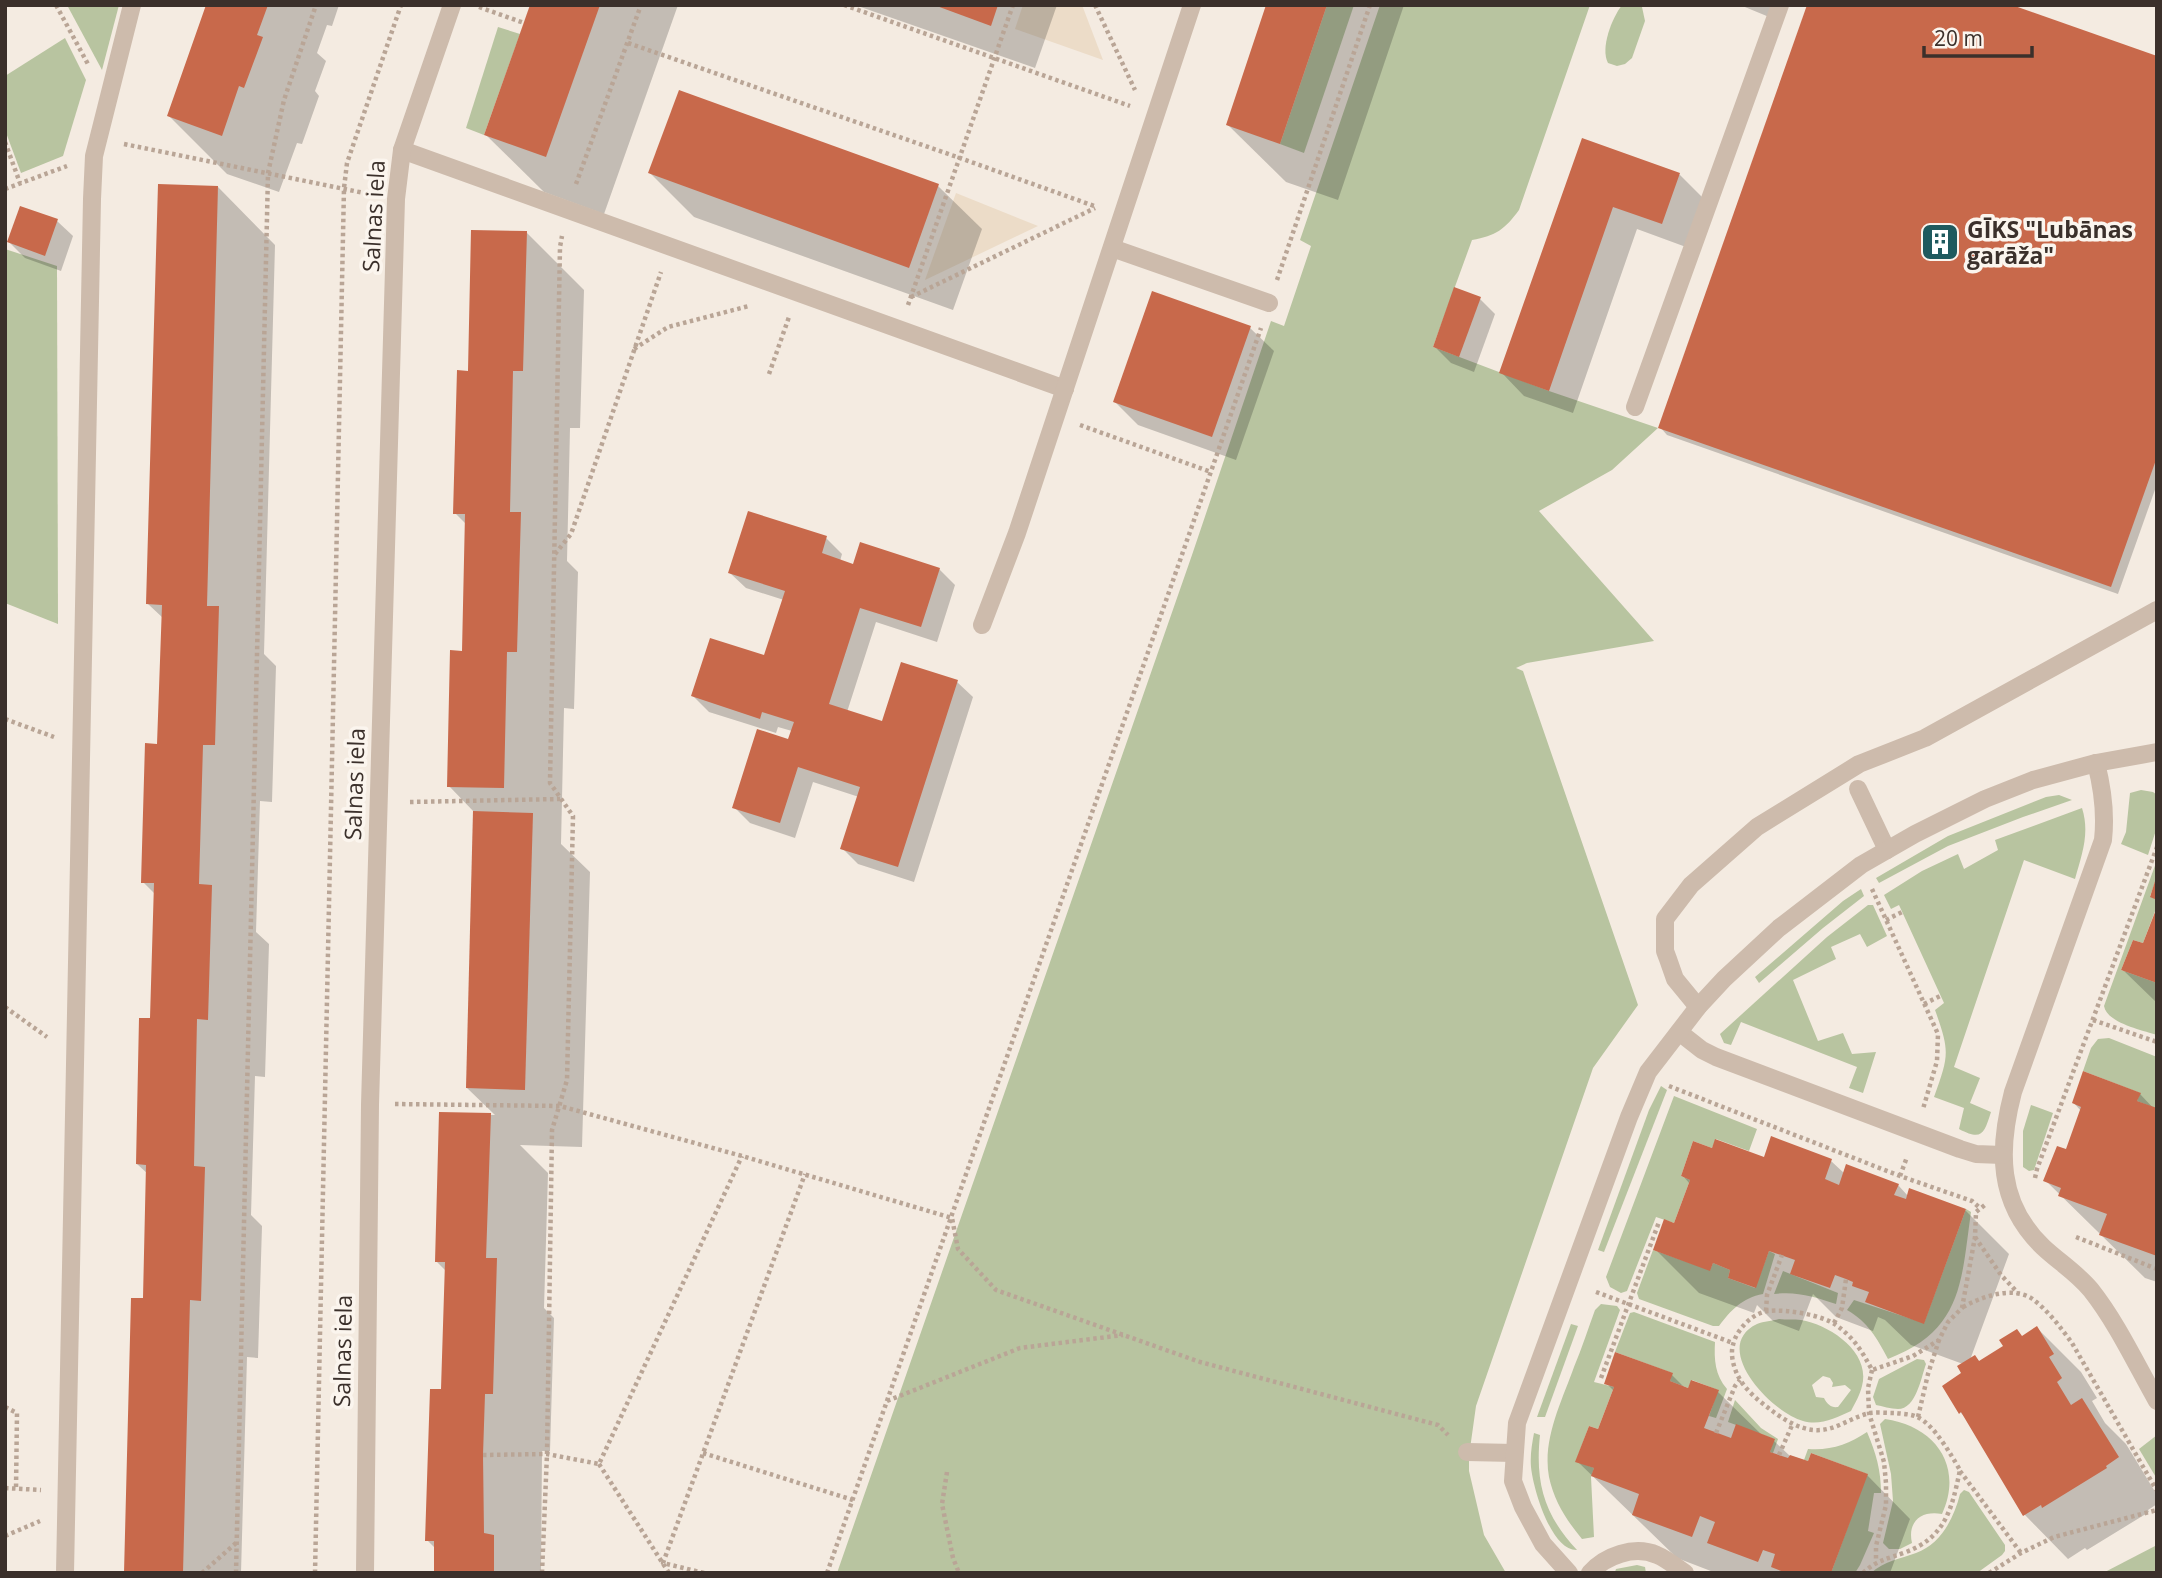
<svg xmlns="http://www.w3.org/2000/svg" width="2162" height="1578" font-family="'Open Sans',sans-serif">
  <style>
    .green { fill: #b8c4a0; fill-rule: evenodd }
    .plaza { fill: #ecdcc8 }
    .shadow { fill: #0003 }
    .building { fill: #c8694b }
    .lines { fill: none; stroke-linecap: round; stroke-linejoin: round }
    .path { stroke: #b9a596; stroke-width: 4.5; stroke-dasharray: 3.5 3.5; stroke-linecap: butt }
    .lane { stroke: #cdbbac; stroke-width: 18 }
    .street { stroke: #cdbbac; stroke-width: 18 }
    .labels { text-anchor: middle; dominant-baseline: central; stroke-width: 7; stroke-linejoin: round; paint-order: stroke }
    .street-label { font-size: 23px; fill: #3b302b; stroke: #fbf5ee }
    .poi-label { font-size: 23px; font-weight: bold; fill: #3b302b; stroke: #fbf5ee; text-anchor: start }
  </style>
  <rect width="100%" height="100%" fill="#f4ebe1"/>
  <!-- green -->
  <g class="green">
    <path d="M67 5H119L102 70Z"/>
    <path d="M1327 5H1354L1304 153 1280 144Z"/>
    <path d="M1380 5H1590L1519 210C1505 229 1496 236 1472 240L1433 347 1549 391 1658 428 1612 470 1539 511 1654 641 1527 663 1516 668 1523 671 1638 1005 1593 1068 1476 1406 1469 1456V1471L1484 1535 1506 1573H837L1192 555 1271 321 1284 326 1311 246 1300 240Z"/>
    <path d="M1622 5 1642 7 1645 21 1632 58 1625 64 1617 66 1608 63C1600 48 1612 18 1622 5Z"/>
    <path d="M498 27 520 34 484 135 466 128Z"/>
    <path d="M65 38 86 80 63 156 21 173 5 130V76Z"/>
    <path d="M5 249 57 266 58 624 5 603Z"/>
    <path d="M2141 790 2153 792 2157 795V827L2148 855 2121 844 2126 832 2130 793Z"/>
    <path d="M2059 795 2072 800 2023 817 1948 846 1879 883 1876 878 1948 836 2046 797Z"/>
    <path d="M2082 808C2090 833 2082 854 2075 879L2024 860 1954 1067 1980 1078 1970 1103 1991 1112C1984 1134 1982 1141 1959 1129L1964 1108 1934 1097C1949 1055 1950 1052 1935 1010L1944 1003 1899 905 1891 909 1884 895 1922 871 1958 854 1964 869 1998 850 1995 840Z"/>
    <path d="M2157 860V877L2150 896 2157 900V906L2143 943 2133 940 2121 970 2157 983V1035C2142 1030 2107 1023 2104 1006Z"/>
    <path d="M1861 889 1864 896 1823 928 1759 983 1755 977 1843 901Z"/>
    <path d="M1868 905H1873L1887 936 1867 947 1860 934 1831 947 1836 959 1793 980 1818 1041 1843 1033 1852 1054 1876 1052 1863 1093 1849 1088 1857 1067 1741 1022 1731 1045 1724 1043 1720 1034 1827 937Z"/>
    <path d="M2109 1038 2157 1057 2155 1108 2137 1101 2140 1093 2083 1071 2091 1048 2098 1039Z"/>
    <path d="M1661 1086 1667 1090 1604 1252 1598 1250 1649 1110Z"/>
    <path d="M1674 1096 1757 1129 1749 1151 1716 1139 1712 1148 1693 1141 1681 1176 1690 1180 1674 1223 1656 1217 1627 1291 1621 1293 1610 1287 1606 1277Z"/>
    <path d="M2031 1105 2053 1113 2034 1170 2029 1171 2023 1167V1131Z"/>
    <path d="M1966 1209 1971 1212C1961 1282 1963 1330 1888 1359 1877 1338 1868 1322 1847 1310L1854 1300 1924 1323Z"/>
    <path d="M1653 1250 1710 1270 1713 1263 1730 1270 1728 1278 1755 1288 1769 1251 1775 1254 1763 1294C1742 1298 1731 1310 1719 1326H1713L1639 1299 1637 1293Z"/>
    <path d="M1783 1271 1838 1293 1836 1304C1815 1297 1797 1291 1774 1294Z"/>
    <path d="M1601 1304 1617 1306 1620 1310 1594 1382 1614 1387 1598 1429 1589 1426 1576 1461 1594 1468 1591 1477 1594 1537 1582 1539C1567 1521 1554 1501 1549 1477 1542 1439 1562 1401 1574 1367 1582 1348 1588 1329 1595 1310Z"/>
    <path d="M1634 1312 1715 1342C1714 1360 1715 1375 1727 1389L1716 1418 1709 1416 1718 1390 1692 1380 1688 1388 1670 1381 1672 1373 1615 1352 1630 1313Z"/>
    <path d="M1779 1319C1786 1320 1794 1319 1801 1320 1830 1325 1871 1352 1862 1386 1860 1395 1855 1403 1851 1411 1836 1418 1820 1426 1803 1421 1772 1413 1709 1347 1757 1324 1764 1321 1772 1321 1779 1319ZM1823 1376 1830 1378 1833 1383 1832 1387 1845 1385 1851 1390 1838 1407C1831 1408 1827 1404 1824 1398L1816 1397 1812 1385Z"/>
    <path d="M1571 1324 1578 1326 1545 1417H1537Z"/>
    <path d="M1917 1359 1924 1360 1926 1364C1921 1378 1916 1409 1898 1409 1891 1409 1882 1406 1876 1405L1873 1397 1879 1379Z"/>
    <path d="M1735 1400 1761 1428 1778 1439 1773 1453 1770 1452 1774 1439 1728 1422Z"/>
    <path d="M1885 1419C1935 1426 1964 1466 1942 1514 1922 1510 1907 1521 1912 1543L1900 1549H1889L1883 1543 1893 1501 1891 1474 1880 1424Z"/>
    <path d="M1867 1432C1876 1453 1881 1470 1881 1493H1874L1868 1531 1874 1533 1860 1565 1855 1573H1831L1867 1474 1811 1453 1808 1461 1804 1460 1808 1449C1830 1451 1849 1444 1867 1432Z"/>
    <path d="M1534 1433 1540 1435C1535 1482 1544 1515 1577 1550 1551 1551 1533 1488 1531 1467 1530 1455 1532 1444 1534 1433Z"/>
    <path d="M2157 1435V1479L2139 1449Z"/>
    <path d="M1964 1490 1969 1492 2005 1545V1551L2002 1555 1977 1573H1871C1884 1561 1900 1559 1916 1553 1941 1544 1954 1518 1960 1494Z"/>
    <path d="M2157 1545V1573H2103Z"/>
    <path d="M1637 1565 1645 1567 1646 1573 1615 1572 1616 1569Z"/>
  </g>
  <!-- plaza -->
  <g class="plaza">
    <path d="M1023 5H1082L1103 60 1015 29Z"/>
    <path d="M956 193 1038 226 925 280Z"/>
  </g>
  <!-- shadow -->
  <g class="shadow">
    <path d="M208 5H339L332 26 327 25 317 53 326 61 315 91 319 96 302 144 297 143 279 192 227 174 169 116Z"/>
    <path d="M532 5H678L604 214 544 192 486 135Z"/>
    <path d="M855 5H1057L1035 68Z"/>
    <path d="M1268 5H1404L1338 200 1286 182 1228 125Z"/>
    <path d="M1740 5H1779L1774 19Z"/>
    <path d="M2157 58V484L2118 594 1667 435 1660 427Z"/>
    <path d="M1583 140 1680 175 1703 198 1686 247 1637 229 1573 413 1524 396 1501 372Z"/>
    <path d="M650 173 938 186 982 229 953 310 694 217Z"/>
    <path d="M218 187 275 245 264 654 276 666 272 802 260 801 256 932 269 944 265 1077 255 1076 251 1215 262 1226 258 1358 247 1357 241 1573H126L145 1300 148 1174 137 1164 151 1020 155 894 143 882 159 746 163 618 148 604Z"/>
    <path d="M21 208 57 221 73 236 61 271 25 258 9 242Z"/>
    <path d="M526 232 584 290 580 428H570L567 561 578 572 574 709 564 708 561 844 590 872 582 1147 520 1145 548 1173 544 1308 554 1318 550 1451H542L541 1573H436V1549L427 1540 443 1391 446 1271 436 1261 440 1114 495 1115 467 1088 475 813 449 786 464 652 467 525 455 513 470 372Z"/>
    <path d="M1480 299 1495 314 1474 372 1451 363 1435 347Z"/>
    <path d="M1250 328 1274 351 1236 460 1138 425 1115 402Z"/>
    <path d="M826 538 842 554 840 561 854 566 939 569 955 585 937 642 876 622 847 712 884 723 957 682 973 697 914 882 858 864 842 848 859 797 813 782 795 838 750 823 734 807 789 742 792 731 778 727 776 733 709 712 693 696 766 658 784 600 746 588 730 573Z"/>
    <path d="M2157 911V1003L2123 970 2144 946Z"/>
    <path d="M2140 1094 2156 1111 2157 1109V1282L2145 1278 2045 1180 2067 1151 2081 1111 2074 1103Z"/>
    <path d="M1713 1150 1765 1159 1831 1161 1845 1174 1898 1185 1908 1196 1965 1210 2009 1254 1970 1360 1975 1357 1980 1362 2037 1328 2081 1372 2097 1398 2092 1401 2105 1423 2126 1444 2157 1495V1504L2148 1510 2149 1512 2087 1550 2085 1548 2068 1559 2025 1515 1968 1420 1961 1413 1944 1386 1964 1374 1963 1364 1911 1345 1885 1320 1878 1317 1873 1331 1836 1317 1813 1294 1799 1331 1773 1321 1757 1305 1754 1313 1699 1293 1655 1249 1676 1225 1690 1184 1683 1176Z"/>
    <path d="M1672 1375 1686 1389 1718 1392 1763 1436 1774 1441 1790 1456 1809 1463 1867 1475 1910 1519 1890 1573H1716L1677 1558 1577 1461 1599 1431 1614 1391 1606 1383Z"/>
  </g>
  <!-- building -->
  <g class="building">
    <path d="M206 5H268L257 35 263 37 244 88 239 86 222 136 167 116Z"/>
    <path d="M530 5H600L546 157 484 135Z"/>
    <path d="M934 5H998L991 26Z"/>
    <path d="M1266 5H1327L1280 144 1226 125Z"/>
    <path d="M1807 5H2012L2157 56V457L2111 587 1658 428Z"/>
    <path d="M679 90 939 184 909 268 648 173Z"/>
    <path d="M1582 138 1680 173 1662 224 1613 207 1549 391 1499 373Z"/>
    <path d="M158 184 218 186 207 606H219L215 745H203L199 884 212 885 208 1020 197 1019 194 1166 205 1167 201 1301 190 1300 183 1573H124L131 1298H143L146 1165 136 1164 139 1018H150L154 883H141L145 743 157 744 162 605 146 604Z"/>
    <path d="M20 206 58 219 45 256 7 242Z"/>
    <path d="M471 230 527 231 523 371H513L510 512H521L517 652H507L504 788 447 787 450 650 462 651 465 514H453L457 370 468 371Z"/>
    <path d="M1454 287 1481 297 1459 357 1433 347Z"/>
    <path d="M1152 291 1251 326 1212 437 1113 402Z"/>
    <path d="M748 511 827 536 822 553 853 564 860 542 940 568 921 627 860 608 829 704 882 721 901 662 958 680 898 867 840 849 860 787 798 767 780 823 732 808 757 729 788 739 794 722 762 712 760 719 691 696 710 638 764 655 785 591 728 573Z"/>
    <path d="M473 811 533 813 525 1090 466 1088Z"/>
    <path d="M2156 878H2157V900L2150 897Z"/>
    <path d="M2157 907V983L2121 970 2133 940 2143 943Z"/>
    <path d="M2083 1071 2141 1093 2137 1101 2157 1108V1256L2099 1235 2107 1214 2058 1196 2061 1188 2043 1181 2057 1146 2066 1149 2081 1107 2072 1103Z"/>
    <path d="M439 1112 491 1113 486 1258H497L493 1394H485L483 1455 484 1533 494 1535V1573H434V1541H425L430 1389H441L445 1262H435Z"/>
    <path d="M1771 1136 1832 1159 1825 1179 1839 1185 1846 1164 1899 1184 1894 1195 1906 1199 1909 1188 1966 1209 1924 1324 1865 1302 1869 1292 1852 1286 1853 1282 1846 1279 1835 1275 1830 1288 1790 1274 1795 1260 1769 1251 1756 1288 1728 1278 1730 1270 1713 1263 1710 1271 1653 1250 1664 1219 1674 1223 1690 1180 1681 1176 1693 1141 1712 1148 1715 1139 1764 1157Z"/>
    <path d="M2037 1326 2054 1354 2049 1357 2062 1378 2057 1382 2071 1405 2082 1398 2119 1457 2106 1466 2107 1468 2042 1508 2041 1505 2023 1516 1961 1412 1959 1414 1942 1386 1961 1373 1957 1366 1975 1355 1979 1361 2003 1346 1999 1340 2017 1329 2022 1336Z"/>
    <path d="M1615 1352 1673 1373 1670 1381 1688 1388 1691 1380 1719 1390 1704 1428 1731 1438 1736 1424 1775 1439 1770 1452 1788 1458 1790 1455 1808 1461 1811 1453 1868 1474 1831 1573H1786L1771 1567 1775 1554 1763 1550 1758 1562 1707 1543 1715 1522 1700 1516 1692 1537 1632 1515 1639 1494 1591 1476 1594 1468 1575 1462 1589 1426 1598 1429 1614 1387 1604 1384Z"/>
  </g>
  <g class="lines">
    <!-- path -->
    <g class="path">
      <path d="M56 5 89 66"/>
      <path d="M844 5 1130 106"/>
      <path d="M1095 5 1135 90"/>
      <path d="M479 7 524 23"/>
      <path d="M628 43 960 158 1097 207"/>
      <path d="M5 142 20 183"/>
      <path d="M124 144 369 194"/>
      <path d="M576 184 641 5"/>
      <path d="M5 189 67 166"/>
      <path d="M1277 280 1370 5"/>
      <path d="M911 297 1095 208"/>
      <path d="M908 305 1013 5"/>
      <path d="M634 349 668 327 749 306"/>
      <path d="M769 374 789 317"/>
      <path d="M1080 425 1211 472"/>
      <path d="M555 554 571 534 661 272"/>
      <path d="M5 719 54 737"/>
      <path d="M410 802 560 799"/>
      <path d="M1872 889 1938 1034 1937 1061 1923 1109"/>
      <path d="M1886 920 1902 912"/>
      <path d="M1924 1004 1940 996"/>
      <path d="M5 1007 47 1037"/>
      <path d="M2093 1020 2157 1042"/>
      <path d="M1669 1086 1900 1176 1972 1201 1980 1208"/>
      <path d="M395 1104 560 1106 742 1156 952 1218 958 1249 996 1290 1200 1362 1438 1425 1448 1435"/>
      <path d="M1900 1176 1907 1157"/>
      <path d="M2035 1178 2037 1169 2157 847"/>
      <path d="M1975 1237 2001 1275 2018 1293"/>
      <path d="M2076 1237 2157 1269"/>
      <path d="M1596 1292 1733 1343"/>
      <path d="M1963 1307C1981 1297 2011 1286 2031 1298 2047 1309 2061 1328 2072 1343L2157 1491"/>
      <path d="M1766 1311 1767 1295 1782 1255"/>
      <path d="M1834 1323 1842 1308 1846 1279"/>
      <path d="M1872 1370 1868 1388 1869 1413 1884 1462 1886 1483V1505L1876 1546V1561"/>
      <path d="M1601 1378 1659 1222"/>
      <path d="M887 1401 1020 1348 1123 1335"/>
      <path d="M5 1407 17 1413 16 1489"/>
      <path d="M1918 1417 1928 1374 1939 1340"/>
      <path d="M1716 1433 1735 1386 1740 1380"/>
      <path d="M703 1453 853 1500"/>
      <path d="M483 1455 547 1454 599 1464 742 1156"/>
      <path d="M1779 1455 1793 1423"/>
      <path d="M599 1464 669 1573"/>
      <path d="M1960 1471 2021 1553"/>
      <path d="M947 1472 942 1504 953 1558 959 1573"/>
      <path d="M5 1488 41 1490"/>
      <path d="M5 1536 40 1521"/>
      <path d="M202 1573 236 1543"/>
      <path d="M236 1573 268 173 284 100 316 5"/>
      <path d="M315 1573 344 188 347 163 401 5"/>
      <path d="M542 1573 547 1454 552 1130 567 1080 573 816 550 783 560 247 562 236"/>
      <path d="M704 1573 663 1563 805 1174"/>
      <path d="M827 1573 1261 328"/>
      <path d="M1863 1573C1878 1559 1888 1559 1906 1552 1946 1537 1952 1508 1960 1470 1951 1455 1934 1424 1917 1417 1911 1414 1903 1414 1896 1413 1888 1413 1878 1412 1870 1413 1851 1417 1834 1432 1814 1430 1799 1429 1783 1419 1771 1410 1759 1401 1745 1390 1738 1376 1734 1368 1730 1355 1733 1345 1736 1330 1753 1312 1769 1311 1786 1309 1822 1315 1836 1325 1854 1338 1862 1351 1872 1370L1913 1356 1939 1340 1948 1322 1962 1308 1975 1237 1976 1212 1986 1204"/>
      <path d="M1989 1573 2021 1553 2054 1537 2157 1510"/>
    </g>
    <!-- lane -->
    <g class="lane">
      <path d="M402 150 1065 389"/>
      <path d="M1112 248 1269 303"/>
      <path d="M1635 407 1780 5"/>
      <path d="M982 625 1017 533 1192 5"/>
      <path d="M2096 763C2103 790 2106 813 2103 840L2013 1092C1998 1149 1997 1203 2043 1247 2059 1262 2077 1273 2091 1290 2117 1323 2136 1364 2157 1401"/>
      <path d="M1858 789 1887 850"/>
      <path d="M1698 1007 1675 979 1668 959 1665 951V919L1691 885 1757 827 1859 764 1925 738 2157 610"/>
      <path d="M1679 1032 1702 1050 1716 1057 1960 1149 1976 1154 2002 1155"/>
      <path d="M1467 1452 1514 1453"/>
      <path d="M1590 1573C1605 1556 1634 1545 1657 1555 1667 1559 1676 1567 1685 1573"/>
    </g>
    <!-- street -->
    <g class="street">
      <path d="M65 1573 92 199 94 156 132 5"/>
      <path d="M365 1573 370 1105 396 199 402 150 452 5"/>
      <path d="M1569 1573 1543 1544 1523 1507 1513 1481 1517 1423 1629 1117 1648 1072 1698 1007 1724 979 1779 928 1861 865 1915 834 1985 799 2033 780 2096 763 2157 752"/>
    </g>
  </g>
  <!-- icons -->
  <defs>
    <symbol id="building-square" viewBox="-11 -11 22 22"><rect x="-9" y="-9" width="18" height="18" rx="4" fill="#1f5a5e" stroke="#fbf5ee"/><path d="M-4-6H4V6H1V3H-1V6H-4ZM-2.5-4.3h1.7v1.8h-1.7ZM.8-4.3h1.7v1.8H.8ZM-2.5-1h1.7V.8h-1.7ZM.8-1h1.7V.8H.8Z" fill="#fff"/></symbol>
  </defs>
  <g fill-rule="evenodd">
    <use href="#building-square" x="1918" y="220" width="44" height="44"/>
  </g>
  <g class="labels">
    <!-- street labels -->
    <g class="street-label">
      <text transform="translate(373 216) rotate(-87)">Salnas iela</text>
      <text transform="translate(354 784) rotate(-88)">Salnas iela</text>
      <text transform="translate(342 1351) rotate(-89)">Salnas iela</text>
    </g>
    <!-- poi labels -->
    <g class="poi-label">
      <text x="1967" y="229">GĪKS "Lubānas<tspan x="1967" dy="26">garāža"</tspan></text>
    </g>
  </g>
  <!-- border -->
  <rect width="2162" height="1578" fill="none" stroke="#3b302b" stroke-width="14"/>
  <!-- scale -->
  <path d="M1924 46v10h108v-10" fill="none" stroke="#3b302b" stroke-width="3.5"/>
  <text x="1934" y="46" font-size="21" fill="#3b302b" stroke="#fbf5ee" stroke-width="5" paint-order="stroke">20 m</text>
</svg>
